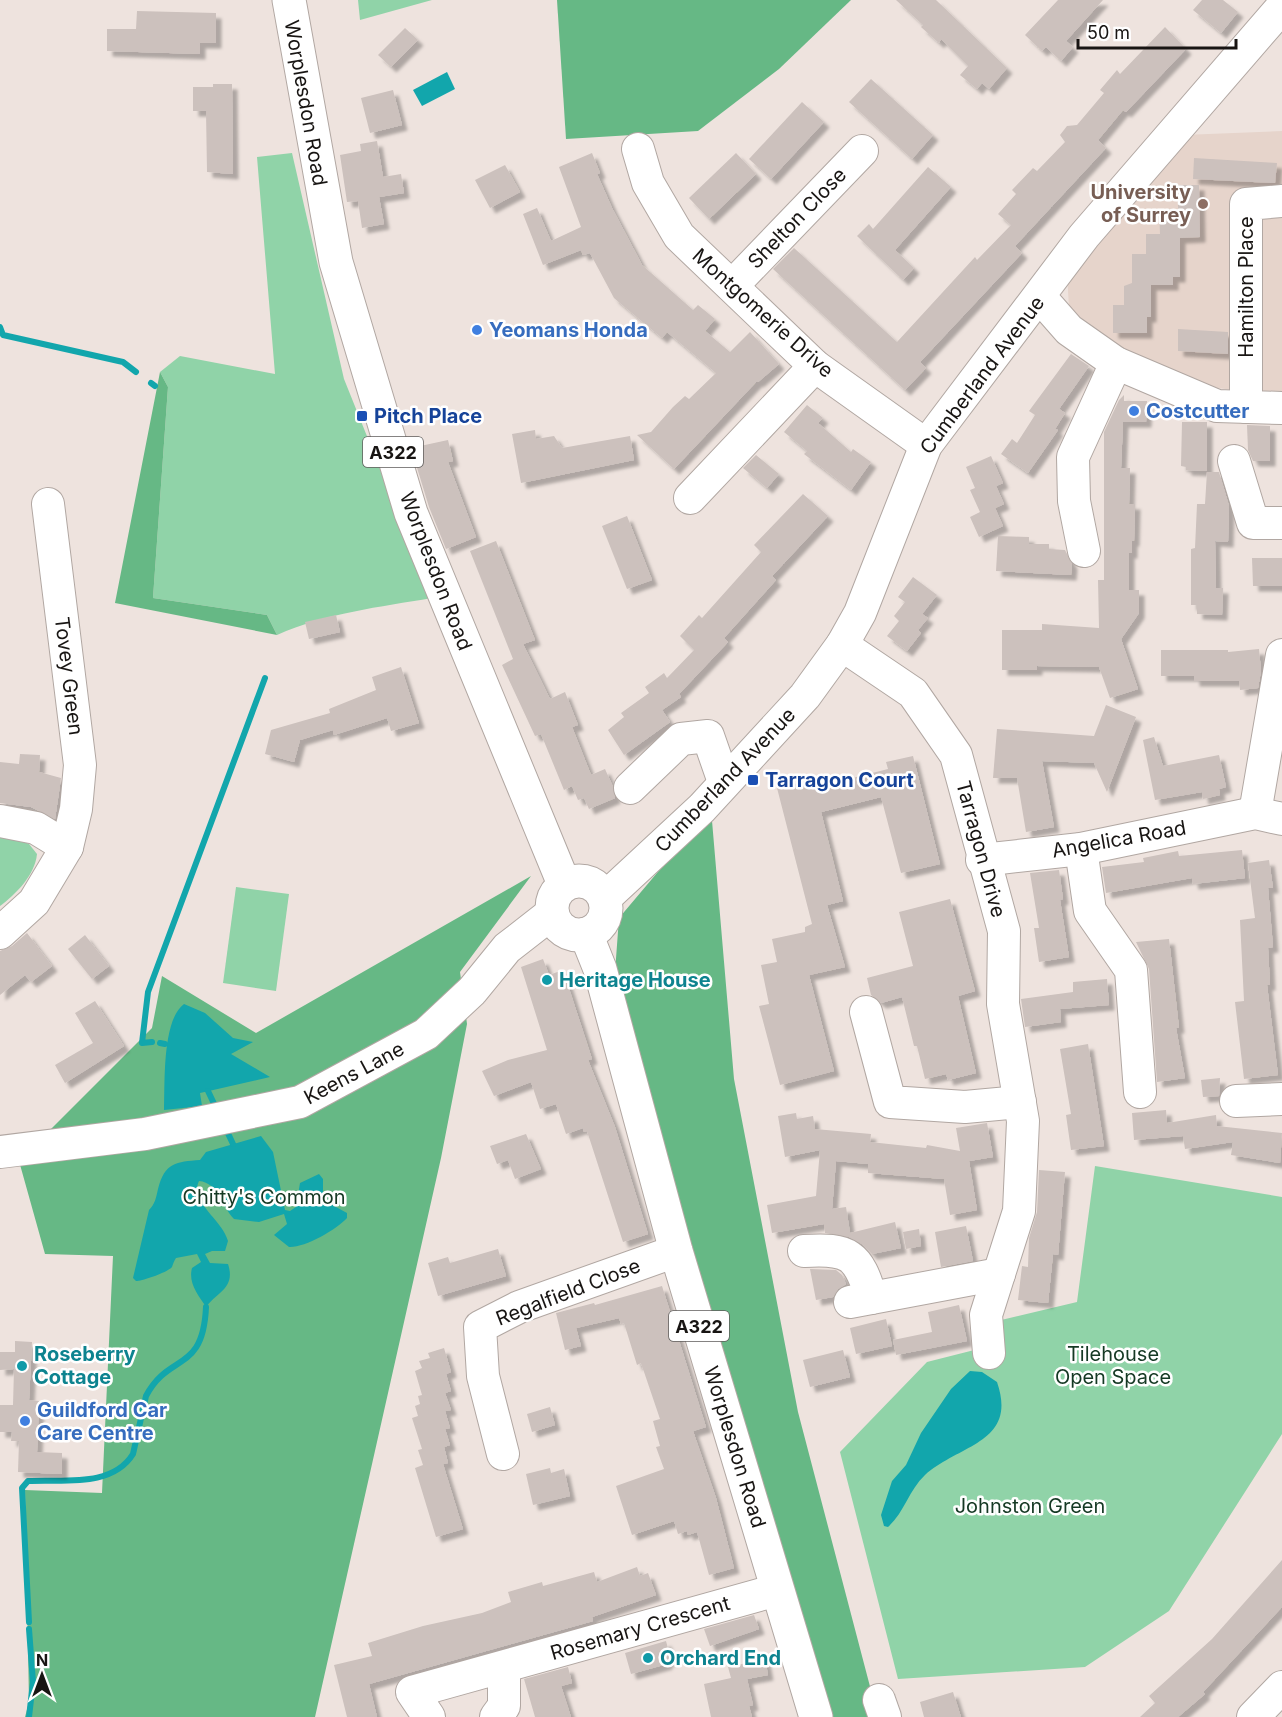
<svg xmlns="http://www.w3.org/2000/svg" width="1282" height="1717" font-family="Inter,sans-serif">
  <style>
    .built { fill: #e6d4cb }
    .green { fill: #90d3a8 }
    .forest { fill: #66b885 }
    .water { fill: #12a6ac }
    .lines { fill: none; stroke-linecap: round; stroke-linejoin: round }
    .stream { stroke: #12a6ac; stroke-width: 6 }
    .building { fill: #ccc1bd; filter: url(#shadow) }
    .minor-casing { stroke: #b1a7a2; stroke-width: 34 }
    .major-casing { stroke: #b1a7a2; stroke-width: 35 }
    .minor { stroke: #fff; stroke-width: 32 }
    .major { stroke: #fff; stroke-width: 33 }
    .education-dot { fill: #8d6e63; stroke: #fff; stroke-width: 2 }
    .shop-dot { fill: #3f7fe0; stroke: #fff; stroke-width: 2 }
    .transit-dot { fill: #1a4fb4; stroke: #fff; stroke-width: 2 }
    .culture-dot { fill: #0f9aa8; stroke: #fff; stroke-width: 2 }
    .labels { text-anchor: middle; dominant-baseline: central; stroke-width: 5; stroke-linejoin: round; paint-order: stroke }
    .shield { fill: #fff; stroke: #5d5b5a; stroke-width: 1.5 }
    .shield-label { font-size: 18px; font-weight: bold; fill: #181513 }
    .street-label { font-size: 20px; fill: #181513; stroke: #fff }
    .education-label { font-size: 20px; font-weight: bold; fill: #785e54; stroke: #fff; text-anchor: end }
    .shop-label { font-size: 20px; font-weight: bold; fill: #366cbe; stroke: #fff; text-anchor: start }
    .transit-label { font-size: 20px; font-weight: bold; fill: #164399; stroke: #fff; text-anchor: start }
    .culture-label { font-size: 20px; font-weight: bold; fill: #0d838f; stroke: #fff; text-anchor: start }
    .park-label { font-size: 20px; fill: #153924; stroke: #fff }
  </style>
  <defs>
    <filter id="shadow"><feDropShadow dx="5.5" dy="5.5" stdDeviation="1.5" flood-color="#0004"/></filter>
  </defs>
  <rect width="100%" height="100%" fill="#eee3de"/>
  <!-- built -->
  <path class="built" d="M1282 131V397L1211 387 1123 353 1089 328 1069 308 1067 273 1183 135Z"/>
  <!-- green -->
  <g class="green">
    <path d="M358 0H432L360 20Z"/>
    <path d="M292 153 344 379 432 598C380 607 326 613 277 635L267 615 153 598 168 387 160 372 180 356 275 374 257 157Z"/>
    <path d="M0 831 29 844 37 854C35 875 16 894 0 906Z"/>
    <path d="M236 887 289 894 276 991 223 983Z"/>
    <path d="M1095 1166 1282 1197V1434L1169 1611 1085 1667 898 1679 840 1452 927 1362 998 1344 997 1321 1077 1302Z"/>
  </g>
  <!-- forest -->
  <g class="forest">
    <path d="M557 0H851L779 69 698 131 566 139Z"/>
    <path d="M160 372 168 387 153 598 267 615 277 635 115 603Z"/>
    <path d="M711 809 734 1079 798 1412 878 1717H829L736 1423 615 972 619 918Z"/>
    <path d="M531 876 460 972 467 1024 441 1158 315 1717H25L29 1702 25 1490 102 1493 113 1256 45 1254 19 1161 152 1028 162 976 256 1033Z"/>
  </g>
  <!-- water -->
  <g class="water">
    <path d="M447 72 455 89 422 106 413 90Z"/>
    <path d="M184 1004 205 1013 233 1038 253 1042 231 1054 270 1077 200 1093 202 1106 164 1110C165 1083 162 1020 184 1004Z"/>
    <path d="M261 1136 273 1152 285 1210 290 1211 296 1207 300 1183 319 1174 323 1179V1200L347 1213V1218C336 1230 304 1248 289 1247L274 1235 287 1224 284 1214 259 1222 234 1219C222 1207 219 1183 199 1181 189 1202 222 1219 228 1241L225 1251H212L205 1254 210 1263 228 1264C236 1288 217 1292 206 1307 198 1295 188 1283 192 1268L201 1262 197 1254 176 1258C174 1261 173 1264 172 1267 168 1272 143 1281 136 1281L133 1278 149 1210C155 1204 156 1198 158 1189 165 1162 176 1162 200 1160L206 1152Z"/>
    <path d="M970 1371 982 1372 997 1382C1018 1443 960 1444 925 1475 909 1490 904 1513 888 1527L884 1526 881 1515 892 1481 906 1465 921 1433 951 1389Z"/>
  </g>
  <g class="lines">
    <!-- stream -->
    <g class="stream">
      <path d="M0 327 3 335 123 362 136 372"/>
      <path d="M151 383 155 386"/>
      <path d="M152 1042 142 1043 148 992 265 678"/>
      <path d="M160 1043 165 1044"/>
      <path d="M208 1091 217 1110"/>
      <path d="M225 1127 233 1144"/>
      <path d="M29 1622 22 1488 28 1481C63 1479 112 1488 133 1454L146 1396C169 1352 203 1374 206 1307"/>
      <path d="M29 1717 33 1682 29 1629"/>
    </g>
  </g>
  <!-- building -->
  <g class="building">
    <path d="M896 0H936L1007 68 989 89 982 83 977 89 960 75 968 66 941 39 939 43 921 27 923 25Z"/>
    <path d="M1058 0H1103L1066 41 1073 47 1061 61 1046 47 1042 51 1025 35Z"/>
    <path d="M1202 0H1223L1238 12 1221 33 1193 10Z"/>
    <path d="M137 11 216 13V43H200V54L107 51V29H136Z"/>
    <path d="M1165 27 1186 49 1126 112 1123 110 1098 140 1106 148 1015 246 1022 253 920 362 926 368 905 390 773 269 794 248 897 342 975 257 977 260 1011 225 998 214 1016 194 1012 190 1033 168 1037 171 1065 142 1060 135 1067 126 1077 125 1104 93 1100 90 1117 70 1120 74Z"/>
    <path d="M405 28 418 40 391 67 378 55Z"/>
    <path d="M871 79 933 135 912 159 849 102Z"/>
    <path d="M213 84H232L233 174 207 172 206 111H193V87H213Z"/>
    <path d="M393 90 402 125 370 133 361 98Z"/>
    <path d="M802 102 824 122 771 179 749 159Z"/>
    <path d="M377 141 383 177 401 174 404 193 379 197 384 224 362 228 358 201 347 202 340 155 361 151 360 144Z"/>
    <path d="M592 153 600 173 597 174 612 208 642 265 693 310 698 305 715 319 705 331 730 352 750 332 779 364 758 382 757 381 674 469 637 435 651 432 673 407 685 396 689 399 716 373 667 332 662 338 614 298 590 253 583 255 581 250 543 265 523 214 537 208 551 241 581 227 559 167Z"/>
    <path d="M736 153 756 174 709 219 689 198Z"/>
    <path d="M1194 158 1277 163 1275 183 1193 179Z"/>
    <path d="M505 165 520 192 490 208 475 180Z"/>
    <path d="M928 167 951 187 895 250 914 268 903 280 857 236 869 224 873 229Z"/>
    <path d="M1178 185H1199L1200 237 1180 238V277H1173V285H1151V317H1147V333H1113V305H1124V286L1132 283V254H1146V234H1160L1159 209H1178Z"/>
    <path d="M1178 329 1228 332V354L1178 351Z"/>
    <path d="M1071 354 1089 366 1059 409 1065 413 1055 429 1058 430 1028 473 1001 454 1012 439 1017 443 1035 415 1029 411Z"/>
    <path d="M1124 395V401H1147L1146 422H1123L1121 468H1130L1129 504H1135L1134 541H1132V553H1129V590H1139V613L1121 639 1138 689 1110 698 1099 667 1037 666V670H1002V630H1042V624L1099 628 1098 580H1104V432L1119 400Z"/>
    <path d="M807 405 823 418 818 423 851 452 853 449 871 462 851 490 804 454 807 451 784 432Z"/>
    <path d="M1182 422H1207V471L1186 470V467L1181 466Z"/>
    <path d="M1247 425 1270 426V461H1253L1248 450Z"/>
    <path d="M535 430 536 439 554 436 562 448 630 436 634 460 521 483 512 434Z"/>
    <path d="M448 440 453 461 448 462 476 537 446 549 429 507 411 448Z"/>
    <path d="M756 455 779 474 767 488 743 468Z"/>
    <path d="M991 456 1003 483 996 486 1004 504 995 508 1003 526 979 537 970 517 980 512 970 490 975 488 966 467Z"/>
    <path d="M1207 472H1219L1229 506 1228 542 1215 541 1216 588H1223L1222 615 1197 614V605H1191V549L1195 548 1197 504H1205Z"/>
    <path d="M803 494 828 516 772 576 776 580 724 638 728 642 679 694 681 697 662 710 670 722 624 755 608 730 624 717 621 713 649 693 645 687 664 673 667 678 694 650 680 636 699 615 702 618 761 552 754 545Z"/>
    <path d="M627 516 652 580 627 589 602 526Z"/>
    <path d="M998 536 1029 537V544H1049V549L1065 550 1072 564 1071 575 996 571Z"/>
    <path d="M496 541 535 640 523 644 550 699 565 692 578 725 572 727 591 775 605 769 613 787 615 798 589 809 584 798 578 800 572 786 564 790 541 734 535 736 502 665 513 659 470 551Z"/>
    <path d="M1252 558H1282V586H1253Z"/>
    <path d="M913 577 937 595 922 614 928 618 918 630 921 633 907 651 887 636 899 621 894 616 905 602 898 597Z"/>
    <path d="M336 615 340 632 309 639 305 622Z"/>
    <path d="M1259 649 1261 671 1258 688 1240 690 1239 681H1194V676H1161V650H1228V652Z"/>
    <path d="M401 667 419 723 391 731 387 718 334 735 333 730 300 740 294 762 265 754 271 730 330 713 329 709 376 690 372 677Z"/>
    <path d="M1106 705 1136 717 1107 792 1094 763 1042 761 1054 827 1026 832 1017 778H993L997 729 1094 736Z"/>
    <path d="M1154 737 1163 766 1219 755 1226 787 1219 789 1220 795 1203 799 1202 792 1155 800 1143 740Z"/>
    <path d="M20 754 40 755 39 772 61 778 55 819 31 807 0 803V762L19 764Z"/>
    <path d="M913 756 940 864 901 873 881 797 821 812 843 901 827 905 845 967 809 975 834 1071 780 1085 759 1006 769 1004 761 965 777 962 772 939 805 932V927L812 924 777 788 815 779 817 787 888 769 886 762Z"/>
    <path d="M1242 850 1245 878 1193 884 1192 878 1106 893 1102 867 1144 862 1143 858 1178 851 1179 856Z"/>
    <path d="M1269 860 1273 888H1268L1273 947 1268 948 1270 985H1267L1278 1075 1244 1079 1235 1002 1244 1001 1240 920 1255 918 1248 863Z"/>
    <path d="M1059 870 1063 899 1060 900 1069 957 1039 962 1034 928H1039L1030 873Z"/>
    <path d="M950 899 975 991 958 996 976 1073 948 1080 946 1074 925 1079 917 1046H914L902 997 881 1003 871 995 867 978 913 966 899 912Z"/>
    <path d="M27 933 52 966 31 982 25 975 0 995V951L12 946Z"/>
    <path d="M85 935 109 966 92 979 68 949Z"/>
    <path d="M1169 939 1179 1028H1176L1185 1078 1157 1082 1149 969 1136 942Z"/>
    <path d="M543 959 549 975 563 970 592 1059 588 1060 615 1127 648 1234 623 1242 587 1131 584 1132 583 1128 566 1134 556 1104 540 1109 531 1082 494 1096 482 1071 508 1060 547 1050 521 967Z"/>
    <path d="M1107 979 1109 1005 1060 1009 1061 1022 1025 1027 1021 999 1073 992V982Z"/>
    <path d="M95 1001 124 1046 65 1083 55 1065 93 1043 75 1013Z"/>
    <path d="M1088 1044 1104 1146 1071 1150 1066 1115 1071 1114 1060 1049Z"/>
    <path d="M1220 1078 1219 1096 1203 1097 1201 1080Z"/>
    <path d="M1166 1110 1167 1123 1216 1115 1217 1126 1282 1133 1280 1163 1231 1155 1233 1142 1185 1149 1183 1136 1134 1140 1132 1113Z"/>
    <path d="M796 1113 797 1119 813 1116 815 1129 871 1134 870 1142 926 1148 927 1145 960 1151 956 1128 987 1123 993 1157 969 1161 977 1210 950 1215 944 1179 868 1173V1164L836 1161 832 1209 846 1207 850 1233 895 1222 901 1248 872 1254 862 1244 849 1237 825 1233 824 1224 772 1233 767 1205 816 1196 820 1150 785 1157 778 1116Z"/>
    <path d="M526 1134 541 1169 515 1179 508 1160 497 1164 490 1146Z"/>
    <path d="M1039 1170 1065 1172 1058 1255 1053 1254 1048 1303 1018 1300 1022 1266 1028 1267 1029 1238 1037 1212Z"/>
    <path d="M966 1226 973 1261 941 1267 935 1232Z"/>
    <path d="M919 1229 921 1246 906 1249 903 1232Z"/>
    <path d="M498 1249 506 1276 438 1296 428 1263 448 1257 450 1263Z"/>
    <path d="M810 1269 836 1270 842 1275 846 1284 838 1289 833 1297 816 1300Z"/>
    <path d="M662 1286 706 1427 693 1431 716 1498 734 1568 709 1575 697 1532 688 1535 687 1531 678 1534 674 1521 632 1535 616 1486 664 1469 656 1447 660 1446 653 1421 660 1419 641 1363 637 1365 624 1323 621 1324 619 1318 576 1328 581 1346 565 1350 556 1313 594 1303 595 1305Z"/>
    <path d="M959 1305 967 1341 896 1355 893 1340 932 1332 928 1312Z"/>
    <path d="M886 1319 892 1346 856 1354 850 1328Z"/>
    <path d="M15 1341 32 1342 29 1400 39 1401 37 1452 62 1453V1474L18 1472 19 1441H11L12 1432H0V1405H13L14 1369 0 1370V1352H15Z"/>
    <path d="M444 1348 451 1372 446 1374 451 1391 445 1393 451 1410 445 1411 450 1428 445 1429 450 1445 444 1447 448 1463 443 1464 463 1529 436 1537 415 1468 423 1465 418 1450 422 1449 412 1418 418 1416 415 1406 420 1404 418 1396 422 1395 415 1371 422 1368 419 1361 430 1358 428 1353Z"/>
    <path d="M843 1350 850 1377 810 1387 803 1360Z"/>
    <path d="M550 1407 555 1425 532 1432 527 1414Z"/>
    <path d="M550 1468 551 1473 564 1469 570 1496 533 1505 526 1474Z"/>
    <path d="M1282 1560V1607L1203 1692 1205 1694 1178 1717H1140L1155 1703 1149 1696 1212 1639Z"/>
    <path d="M637 1567 640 1576 648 1573 656 1595 592 1617 593 1621 369 1684 377 1717H347L334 1665 372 1656 368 1643 423 1626 482 1613 511 1602 508 1592 542 1582 543 1586 594 1572 597 1582Z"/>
    <path d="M754 1615 759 1629 710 1646 704 1629Z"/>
    <path d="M666 1641 671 1660 667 1661V1664L631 1674 625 1653Z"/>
    <path d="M765 1659 768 1675 747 1679 753 1705 749 1706 752 1717H711L704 1684 731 1678 728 1667Z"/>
    <path d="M568 1667 572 1683 561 1686 571 1717H535L524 1679Z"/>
    <path d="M953 1692 961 1717H924L920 1702Z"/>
  </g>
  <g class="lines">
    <defs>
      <g id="minor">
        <path d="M638 149 648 183 679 236 815 366 926 445"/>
        <path d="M732 286 862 151"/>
        <path d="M1040 297 1069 330 1116 363 1217 406 1282 408"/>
        <path d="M1246 407V204L1282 201"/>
        <path d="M1234 461 1253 523H1282"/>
        <path d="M690 498 815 366"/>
        <path d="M48 504 80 765 76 809 67 847"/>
        <path d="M1084 551 1074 501 1073 457 1116 363"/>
        <path d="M842 645 913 693 956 755 1004 931 1003 1004 1023 1121 1019 1211 986 1315 989 1353"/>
        <path d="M630 788 681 739 708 736 724 782"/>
        <path d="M1255 813 1282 655"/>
        <path d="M0 821 36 828 67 847 34 902 0 933"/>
        <path d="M1081 849 1090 911 1131 970 1140 1092"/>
        <path d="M982 860 1081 849 1255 813 1282 819"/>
        <path d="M605 898 702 808 805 696 842 645 860 613 926 445 1084 236 1282 7"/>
        <path d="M866 1012 890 1102 965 1107 1020 1102"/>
        <path d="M1236 1101 1282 1099"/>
        <path d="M0 1152 145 1134 300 1102 426 1034 472 991 507 948 552 913"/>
        <path d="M804 1251C848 1248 859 1254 871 1298"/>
        <path d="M850 1302 999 1274"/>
        <path d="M503 1454 483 1376 480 1327 519 1307 676 1251"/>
        <path d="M879 1700 885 1717"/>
        <path d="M429 1717 412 1692 777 1590"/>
        <path d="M496 1717 504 1706V1667"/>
        <path d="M1253 1717 1282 1687"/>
      </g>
      <g id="major">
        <path d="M289 0 336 262 411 513 564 884"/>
        <circle cx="579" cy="908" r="27"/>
        <path d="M586 934 600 969 676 1251 816 1717"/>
      </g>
    </defs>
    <!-- minor casing -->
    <use href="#minor" class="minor-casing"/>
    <!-- major casing -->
    <use href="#major" class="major-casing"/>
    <!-- minor -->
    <use href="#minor" class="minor"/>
    <!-- major -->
    <use href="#major" class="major"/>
  </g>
  <!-- markers -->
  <circle class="education-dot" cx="1203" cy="204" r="6"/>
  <g class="shop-dot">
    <circle cx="477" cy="330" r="6"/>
    <circle cx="1134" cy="411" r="6"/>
    <circle cx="25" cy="1421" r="6"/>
  </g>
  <g class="transit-dot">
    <rect x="356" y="410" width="12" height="12" rx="3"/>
    <rect x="747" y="774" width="12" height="12" rx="3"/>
  </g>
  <g class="culture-dot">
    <circle cx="547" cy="980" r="6"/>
    <circle cx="22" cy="1366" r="6"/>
    <circle cx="648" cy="1658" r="6"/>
  </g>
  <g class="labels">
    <!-- shield labels -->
    <g class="shield">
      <rect x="363" y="437" width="60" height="30" rx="4.5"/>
      <rect x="669" y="1311" width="60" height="30" rx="4.5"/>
    </g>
    <g class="shield-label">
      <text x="393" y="452">A322</text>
      <text x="699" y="1326">A322</text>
    </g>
    <!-- street labels -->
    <g class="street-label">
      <text transform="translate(306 103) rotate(80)">Worplesdon Road</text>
      <text transform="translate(797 218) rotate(-46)">Shelton Close</text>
      <text transform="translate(1246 287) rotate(-90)">Hamilton Place</text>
      <text transform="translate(763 313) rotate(42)">Montgomerie Drive</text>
      <text transform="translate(982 375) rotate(-53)">Cumberland Avenue</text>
      <text transform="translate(436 571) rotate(69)">Worplesdon Road</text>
      <text transform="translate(69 676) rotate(83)">Tovey Green</text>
      <text transform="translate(725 780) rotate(-46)">Cumberland Avenue</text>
      <text transform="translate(1119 839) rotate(-10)">Angelica Road</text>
      <text transform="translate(981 849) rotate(75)">Tarragon Drive</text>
      <text transform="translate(354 1073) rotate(-28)">Keens Lane</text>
      <text transform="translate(568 1292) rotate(-21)">Regalfield Close</text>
      <text transform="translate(735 1447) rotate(73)">Worplesdon Road</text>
      <text transform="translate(640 1628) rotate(-16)">Rosemary Crescent</text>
    </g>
    <!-- education labels -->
    <g class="education-label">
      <text x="1191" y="192">University<tspan x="1191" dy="23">of Surrey</tspan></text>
    </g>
    <!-- shop labels -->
    <g class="shop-label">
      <text x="489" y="330">Yeomans Honda</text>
      <text x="1146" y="411">Costcutter</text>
      <text x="37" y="1410">Guildford Car<tspan x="37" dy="23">Care Centre</tspan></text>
    </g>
    <!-- transit labels -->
    <g class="transit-label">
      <text x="374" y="416">Pitch Place</text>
      <text x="765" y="780">Tarragon Court</text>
    </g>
    <!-- culture labels -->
    <g class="culture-label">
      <text x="559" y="980">Heritage House</text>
      <text x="34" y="1354">Roseberry<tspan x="34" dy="23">Cottage</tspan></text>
      <text x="660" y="1658">Orchard End</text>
    </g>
    <!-- park labels -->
    <g class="park-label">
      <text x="264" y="1197">Chitty's Common</text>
      <text x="1113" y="1354">Tilehouse<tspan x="1113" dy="23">Open Space</tspan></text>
      <text x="1030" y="1506">Johnston Green</text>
    </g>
  </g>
  <!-- north arrow -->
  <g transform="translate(42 1675)" stroke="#ffffff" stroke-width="4.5" paint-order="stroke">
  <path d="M0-4.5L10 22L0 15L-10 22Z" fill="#181513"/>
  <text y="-9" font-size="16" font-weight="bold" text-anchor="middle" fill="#181513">N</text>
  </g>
  <!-- scale -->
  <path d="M1078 39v9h158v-9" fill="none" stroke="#181513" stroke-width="3"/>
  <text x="1087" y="39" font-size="18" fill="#181513" stroke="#ffffff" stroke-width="4.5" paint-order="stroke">50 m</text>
</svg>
